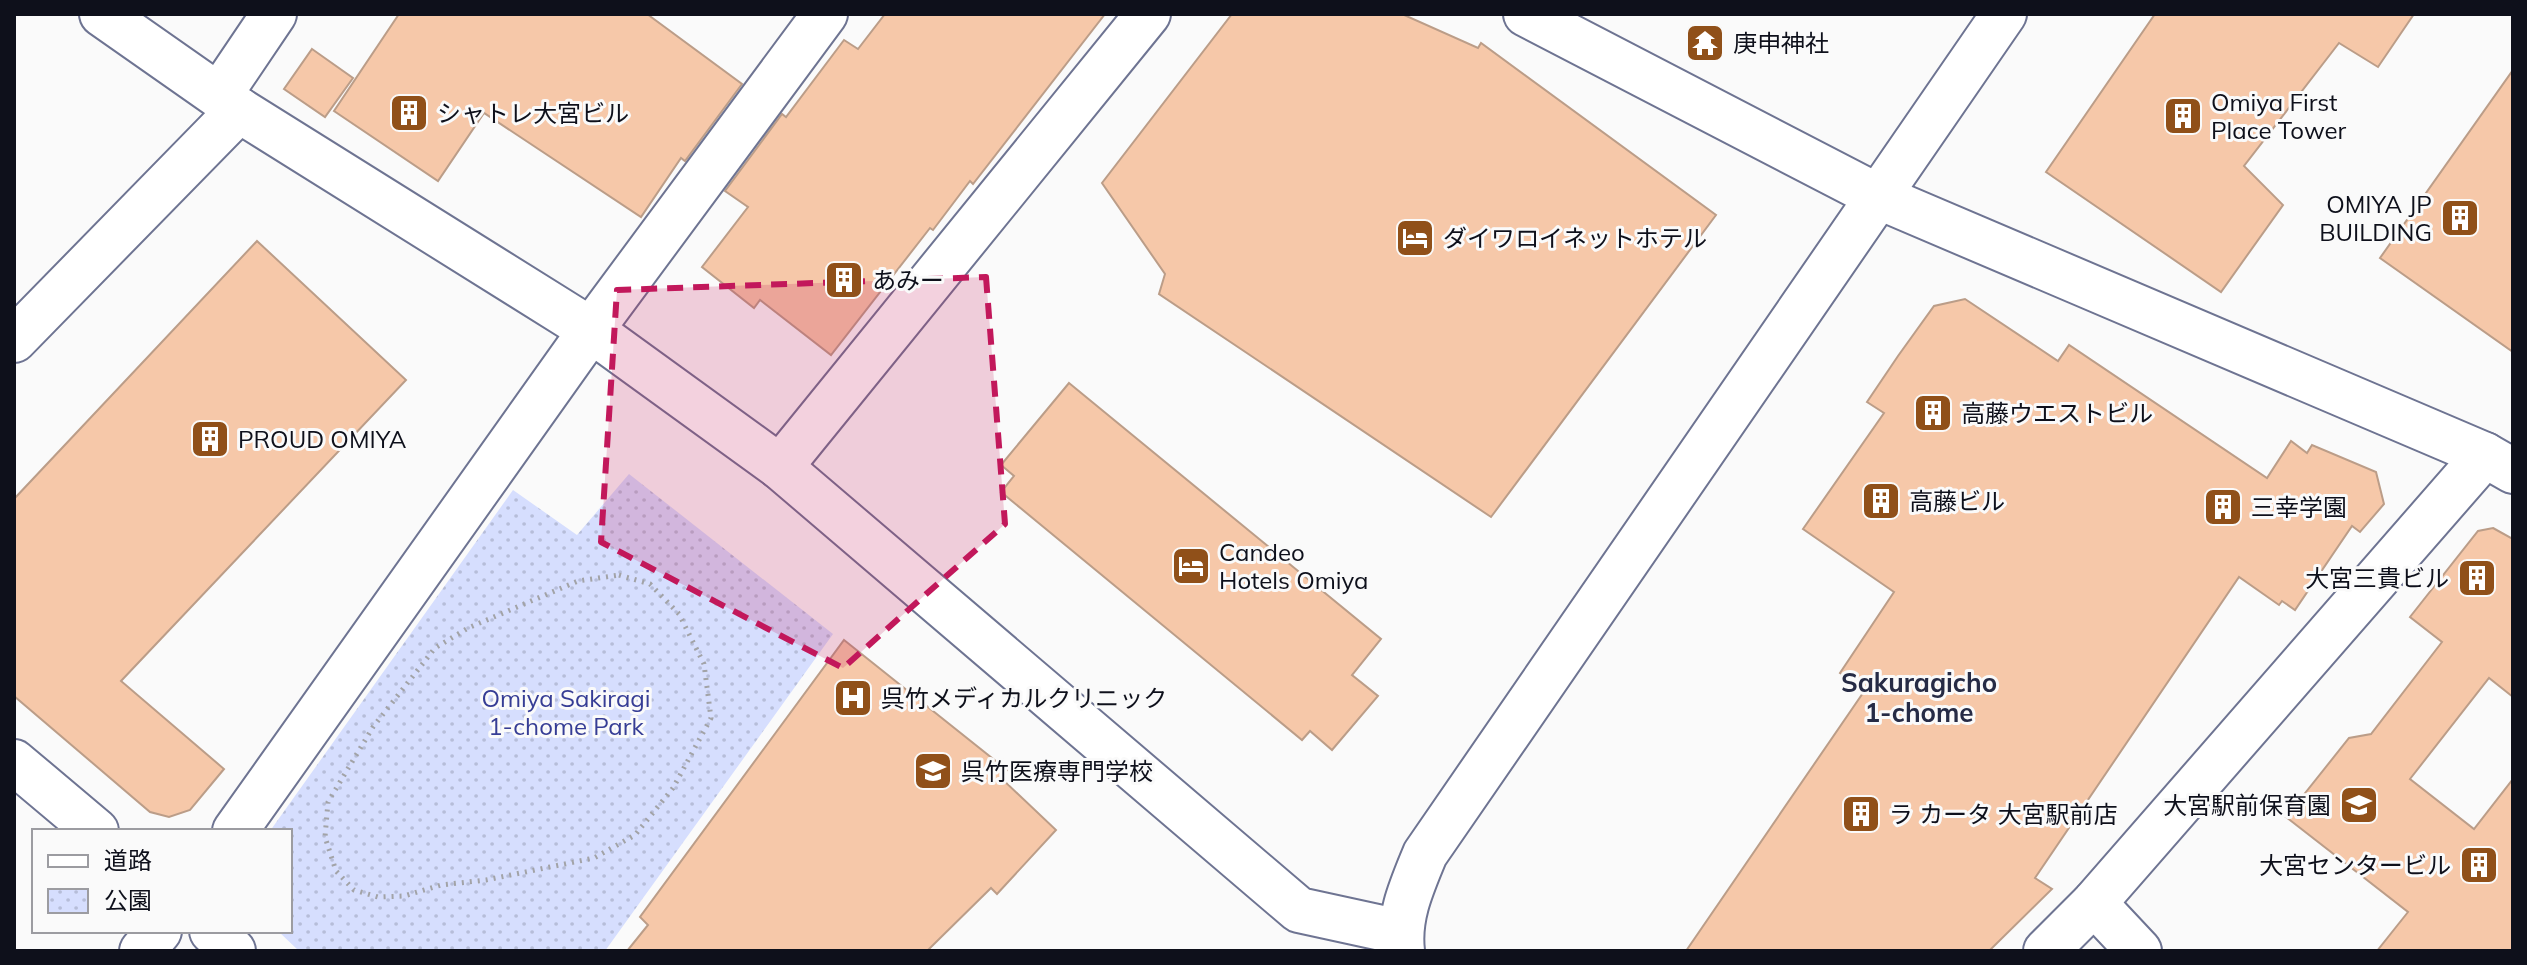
<svg xmlns="http://www.w3.org/2000/svg" width="2527" height="965" font-family="Mulish,'Noto Sans JP',sans-serif">
  <style>
    .park { fill: url(#park-dots) }
    .building { fill: #f6c8a9; stroke: #bb9d88; stroke-width: 2 }
    .lines { fill: none; stroke-linecap: round; stroke-linejoin: round }
    .minor-casing { stroke: #6e7492; stroke-width: 48 }
    .tertiary-casing { stroke: #6e7492; stroke-width: 48 }
    .path { stroke: #a2a3a7; stroke-width: 5; stroke-dasharray: 2 6; stroke-linecap: butt }
    .minor { stroke: #fff; stroke-width: 44 }
    .tertiary { stroke: #fff; stroke-width: 44 }
    .marked { fill: #c2185b; fill-opacity: 0.2; stroke: #c2185b; stroke-width: 6; stroke-dasharray: 16 10; stroke-linejoin: round }
    .labels { text-anchor: middle; dominant-baseline: central; stroke-width: 6; stroke-linejoin: round; paint-order: stroke }
    .poi-label { font-size: 24px; fill: #0e101b; stroke: #fafafa; text-anchor: start }
    .park-label { font-size: 24px; fill: #363d95; stroke: #fafafa }
    .neighbourhood-label { font-size: 26px; font-weight: bold; fill: #262b45; stroke: #fafafa }
  </style>
  <defs>
    <pattern id="park-dots" width="8" height="8" patternUnits="userSpaceOnUse" patternTransform="scale(2)"><rect width="8" height="8" fill="#d6defe"/><path d="M2 2h.1M6 6h.1" fill="none" stroke="#b6bdd9" stroke-width="1.8" stroke-linecap="round"/></pattern>
  </defs>
  <rect width="100%" height="100%" fill="#fafafa"/>
  <!-- park -->
  <path class="park" d="M629 474 833 634 605 951H299L278 931H290V831H270L513 490 577 535Z"/>
  <!-- building -->
  <g class="building">
    <path d="M399 14H647L742 84 685 161 681 158 641 217 484 113 438 181 334 111Z"/>
    <path d="M885 14H1105L973 184 970 181 933 230 930 228 831 355 760 300 754 308 702 267 748 207 725 191 782 114 786 117 844 40 858 49Z"/>
    <path d="M1232 14H1402L1478 48 1481 43 1716 215 1491 517 1159 294 1165 274 1102 183Z"/>
    <path d="M2155 14H2414L2378 67 2339 43 2244 166 2283 205 2221 292 2046 172Z"/>
    <path d="M312 49 353 78 325 117 284 89Z"/>
    <path d="M2513 70V352L2380 258Z"/>
    <path d="M257 241 406 380 121 681 224 769 190 810 169 817 150 812 14 696V499Z"/>
    <path d="M1965 299 2058 361 2069 345 2267 478 2291 441 2307 453 2312 445 2376 472 2384 504 2360 532 2352 526 2295 610 2282 601 2279 605 2239 577 2035 878 2052 889 1989 951H1686L1865 690 1840 673 1894 592 1803 529 1884 413 1867 402 1898 356 1934 306Z"/>
    <path d="M1069 383 1381 639 1352 675 1378 696 1332 750 1310 731 1302 740 1001 492 1014 476 1001 465Z"/>
    <path d="M2493 528 2513 539V697L2489 678 2410 779 2474 829 2513 779V951H2377L2408 912 2286 817 2349 738 2371 734 2442 642 2410 617 2478 531Z"/>
    <path d="M844 640 1007 770 1001 778 1056 830 997 894 991 888 927 951H627L648 925 640 917Z"/>
  </g>
  <g class="lines">
    <defs>
      <g id="minor">
        <path d="M102 14 239 110 591 330"/>
        <path d="M1526 14 1877 196 2485 455 2513 471"/>
        <path d="M14 340 239 110"/>
        <path d="M780 467 1148 14"/>
        <path d="M14 762 96 831"/>
        <path d="M235 831 591 330 825 14"/>
        <path d="M2094 903 2139 951"/>
        <path d="M212 931 233 951"/>
        <path d="M142 951 159 931"/>
        <path d="M2046 951 2094 903 2485 455"/>
      </g>
      <g id="tertiary">
        <path d="M220 94 274 14"/>
        <path d="M591 330 780 467 1299 910 1400 932"/>
        <path d="M1402 951C1398 916 1412 886 1425 854L2004 14"/>
      </g>
    </defs>
    <!-- minor casing -->
    <use href="#minor" class="minor-casing"/>
    <!-- tertiary casing -->
    <use href="#tertiary" class="tertiary-casing"/>
    <!-- path -->
    <path class="path" d="M619 575 650 584 679 614 704 664 711 718 673 788 635 835 594 858 486 880 441 885 404 896 378 897 354 890 336 871 325 837 328 802 373 727 435 648 468 628 578 581Z"/>
    <!-- minor -->
    <use href="#minor" class="minor"/>
    <!-- tertiary -->
    <use href="#tertiary" class="tertiary"/>
  </g>
  <!-- marked area -->
  <path class="marked" d="M986 277 1005 524 843 668 601 542 617 290Z"/>
  <!-- icons -->
  <defs>
    <symbol id="temple-square" viewBox="-11 -11 22 22"><rect x="-9" y="-9" width="18" height="18" rx="4" fill="#905019" stroke="#fafafa"/><path d="M0-6L5-2H3V0L6.5 2.5H4V6H1.5V3h-3V6H-4V2.5H-6.5L-3 0V-2H-5Z" fill="#fff"/></symbol>
    <symbol id="building-square" viewBox="-11 -11 22 22"><rect x="-9" y="-9" width="18" height="18" rx="4" fill="#905019" stroke="#fafafa"/><path d="M-4-6H4V6H1V3H-1V6H-4ZM-2.5-4.3h1.7v1.8h-1.7ZM.8-4.3h1.7v1.8H.8ZM-2.5-1h1.7V.8h-1.7ZM.8-1h1.7V.8H.8Z" fill="#fff"/></symbol>
    <symbol id="hotel-square" viewBox="-11 -11 22 22"><rect x="-9" y="-9" width="18" height="18" rx="4" fill="#905019" stroke="#fafafa"/><path d="M-6-4.5h1.5V1H6V5H4.5V3h-9V5H-6ZM-4 0a1.8 1.8 0 1 1 3.6 0ZM.5 0V-2.5h3Q6-2.5 6 0Z" fill="#fff"/></symbol>
    <symbol id="hospital-square" viewBox="-11 -11 22 22"><rect x="-9" y="-9" width="18" height="18" rx="4" fill="#905019" stroke="#fafafa"/><path d="M-5-5h3v3.5h4V-5h3V5h-3V1.5h-4V5h-3Z" fill="#fff"/></symbol>
    <symbol id="university-square" viewBox="-11 -11 22 22"><rect x="-9" y="-9" width="18" height="18" rx="4" fill="#905019" stroke="#fafafa"/><path d="M0-5L7-2L0 1L-7-2ZM-4 1L0 2.5L4 1V4Q0 6-4 4Z" fill="#fff"/></symbol>
    <symbol id="school-square" viewBox="-11 -11 22 22"><rect x="-9" y="-9" width="18" height="18" rx="4" fill="#905019" stroke="#fafafa"/><path d="M0-5L7-2L0 1L-7-2ZM-4 1L0 2.5L4 1V4Q0 6-4 4Z" fill="#fff"/></symbol>
  </defs>
  <g fill-rule="evenodd">
    <use href="#temple-square" x="1683" y="21" width="44" height="44"/>
    <use href="#building-square" x="387" y="91" width="44" height="44"/>
    <use href="#building-square" x="2161" y="94" width="44" height="44"/>
    <use href="#building-square" x="2438" y="196" width="44" height="44"/>
    <use href="#hotel-square" x="1393" y="216" width="44" height="44"/>
    <use href="#building-square" x="822" y="258" width="44" height="44"/>
    <use href="#building-square" x="1911" y="391" width="44" height="44"/>
    <use href="#building-square" x="188" y="417" width="44" height="44"/>
    <use href="#building-square" x="1859" y="479" width="44" height="44"/>
    <use href="#building-square" x="2201" y="485" width="44" height="44"/>
    <use href="#hotel-square" x="1169" y="544" width="44" height="44"/>
    <use href="#building-square" x="2455" y="556" width="44" height="44"/>
    <use href="#hospital-square" x="831" y="676" width="44" height="44"/>
    <use href="#university-square" x="911" y="749" width="44" height="44"/>
    <use href="#school-square" x="2337" y="783" width="44" height="44"/>
    <use href="#building-square" x="1839" y="792" width="44" height="44"/>
    <use href="#building-square" x="2457" y="843" width="44" height="44"/>
  </g>
  <g class="labels">
    <!-- poi labels -->
    <g class="poi-label">
      <text x="1733" y="43">庚申神社</text>
      <text x="2211" y="102">Omiya First<tspan x="2211" dy="28">Place Tower</tspan></text>
      <text x="437" y="113">シャトレ大宮ビル</text>
      <text x="2432" y="204" text-anchor="end">OMIYA JP<tspan x="2432" dy="28">BUILDING</tspan></text>
      <text x="1443" y="238">ダイワロイネットホテル</text>
      <text x="872" y="280">あみー</text>
      <text x="1961" y="413">高藤ウエストビル</text>
      <text x="238" y="439">PROUD OMIYA</text>
      <text x="1909" y="501">高藤ビル</text>
      <text x="2251" y="507">三幸学園</text>
      <text x="1219" y="552">Candeo<tspan x="1219" dy="28">Hotels Omiya</tspan></text>
      <text x="2449" y="578" text-anchor="end">大宮三貴ビル</text>
      <text x="881" y="698">呉竹メディカルクリニック</text>
      <text x="961" y="771">呉竹医療専門学校</text>
      <text x="2331" y="805" text-anchor="end">大宮駅前保育園</text>
      <text x="1889" y="814">ラ カータ 大宮駅前店</text>
      <text x="2451" y="865" text-anchor="end">大宮センタービル</text>
    </g>
    <!-- park labels -->
    <g class="park-label">
      <text x="566" y="698">Omiya Sakiragi<tspan x="566" dy="28">1-chome Park</tspan></text>
    </g>
    <!-- neighbourhood labels -->
    <g class="neighbourhood-label">
      <text x="1919" y="682">Sakuragicho<tspan x="1919" dy="30">1-chome</tspan></text>
    </g>
  </g>
  <!-- border -->
  <rect width="2527" height="965" fill="none" stroke="#0e101b" stroke-width="32"/>
  <!-- legend -->
  <rect x="32" y="829" width="260" height="104" fill="#fafafa" stroke="#9c9ca1" stroke-width="2"/>
  <rect x="48" y="855" width="40" height="12" fill="#ffffff" stroke="#9c9ca1" stroke-width="2"/>
  <text x="104" y="869" font-size="24" fill="#0e101b">道路</text>
  <rect x="48" y="889" width="40" height="24" fill="url(#park-dots)" stroke="#9c9ca1" stroke-width="2"/>
  <text x="104" y="909" font-size="24" fill="#0e101b">公園</text>
</svg>
